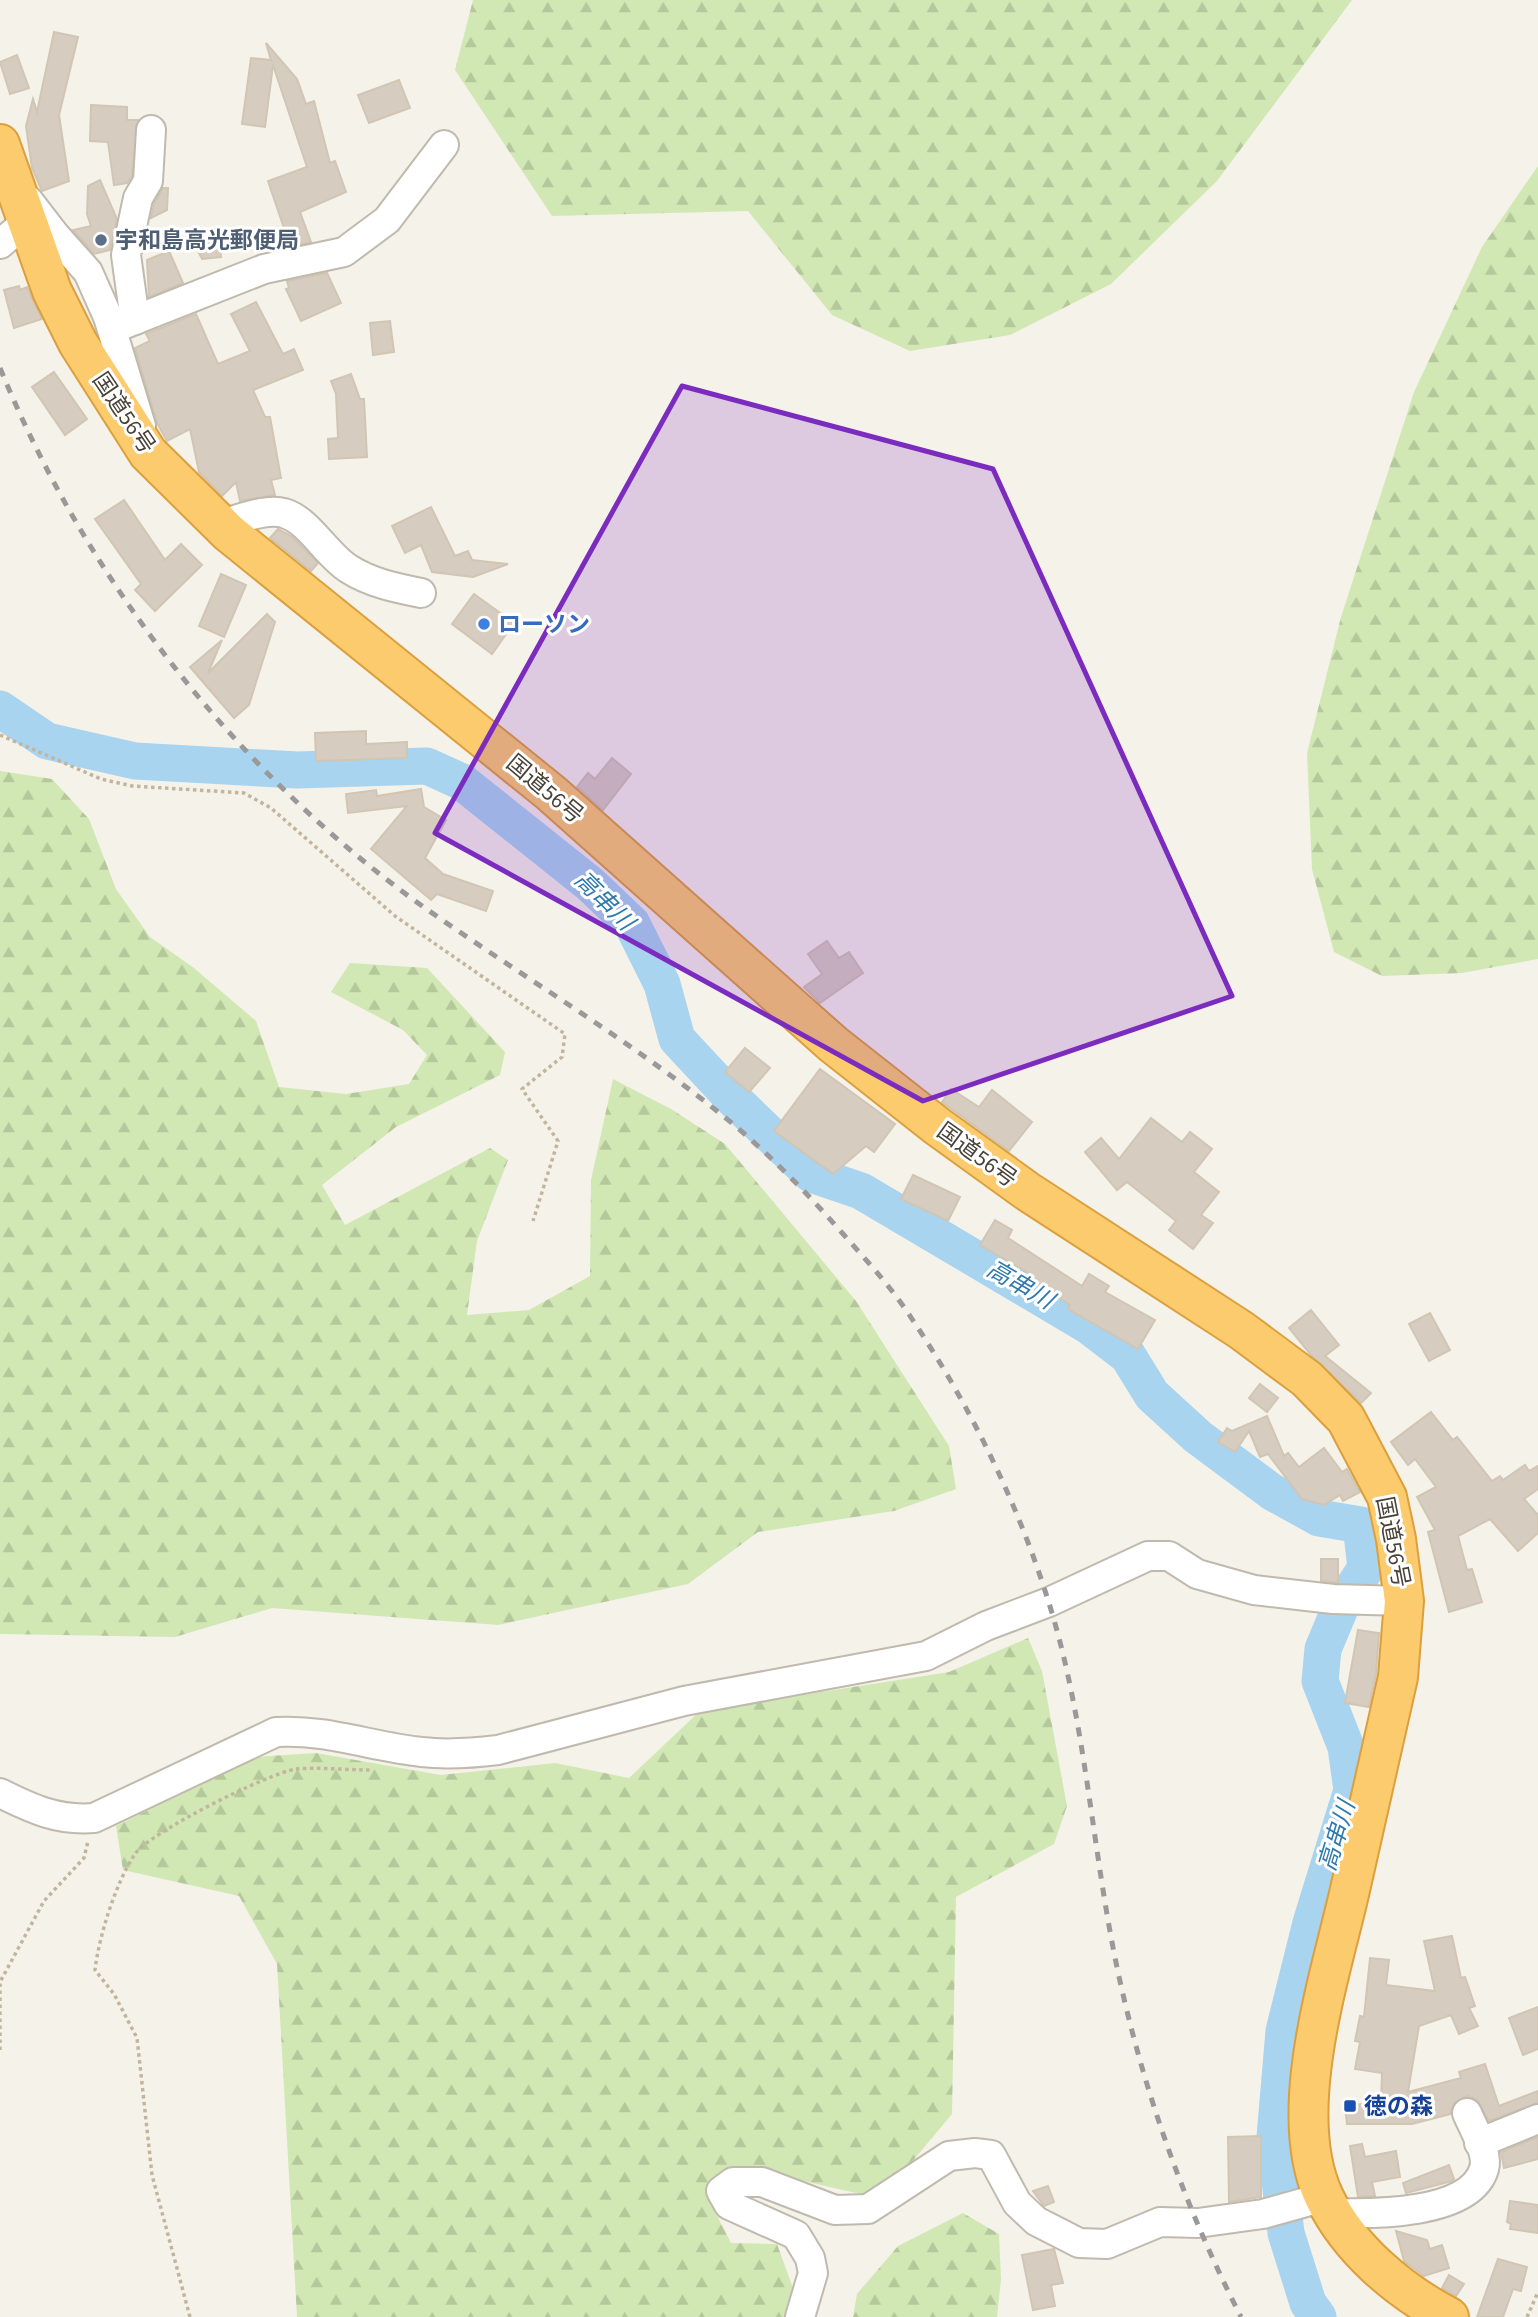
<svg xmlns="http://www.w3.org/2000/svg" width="1538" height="2317" font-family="'Source Sans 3','Noto Sans JP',sans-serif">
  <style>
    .forest { fill: url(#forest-firs) }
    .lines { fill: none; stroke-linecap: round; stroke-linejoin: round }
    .river { stroke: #a8d4f0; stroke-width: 37 }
    .building { fill: #d6cdc0; stroke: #d1c5b3; stroke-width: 2 }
    .minor-casing { stroke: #c0b9ad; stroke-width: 32 }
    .highway-casing { stroke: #dc9f3d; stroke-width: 42 }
    .path { stroke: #c2b59e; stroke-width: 3.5; stroke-dasharray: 3.5 3.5; stroke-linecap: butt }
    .minor { stroke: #fff; stroke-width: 28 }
    .highway { stroke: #fccb6e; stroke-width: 38 }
    .rail { stroke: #999; stroke-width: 5; stroke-dasharray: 9 9; stroke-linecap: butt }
    .marked { fill: #7b2cbf; fill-opacity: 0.2; stroke: #7b2cbf; stroke-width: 5; stroke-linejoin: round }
    .service-dot { fill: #5c6f8a; stroke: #fff; stroke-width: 2.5 }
    .shop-dot { fill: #3f7fe0; stroke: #fff; stroke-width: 2.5 }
    .transit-dot { fill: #1a4fb4; stroke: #fff; stroke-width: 2.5 }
    .labels { text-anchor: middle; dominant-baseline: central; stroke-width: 6; stroke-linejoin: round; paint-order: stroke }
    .service-label { font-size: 23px; font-weight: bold; fill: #4e5e75; stroke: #fff; text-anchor: start }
    .street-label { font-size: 23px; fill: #494238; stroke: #fff }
    .shop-label { font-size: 23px; font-weight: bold; fill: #366cbe; stroke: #fff; text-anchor: start }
    .transit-label { font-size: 23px; font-weight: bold; fill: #164399; stroke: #fff; text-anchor: start }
    .water-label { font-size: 24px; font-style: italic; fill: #2f7aad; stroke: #fff }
  </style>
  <defs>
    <pattern id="forest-firs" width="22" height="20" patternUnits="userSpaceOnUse" patternTransform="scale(1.75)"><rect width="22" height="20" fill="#d1e8b4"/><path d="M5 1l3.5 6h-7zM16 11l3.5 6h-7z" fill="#b5c89c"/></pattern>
  </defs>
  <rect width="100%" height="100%" fill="#f5f2ea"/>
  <!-- forest -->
  <g class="forest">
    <path d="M473 0H1352L1217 181 1111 284 1010 335 910 351 832 315 748 211 552 216 455 70Z"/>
    <path d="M1538 166V959L1462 973 1382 976 1334 952 1312 869 1307 753 1341 617 1414 392 1482 247Z"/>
    <path d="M0 771 52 779 89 819 116 889 150 937 194 968 256 1021 279 1087 346 1094 409 1084 427 1055 403 1030 331 992 350 963 427 968 505 1052 500 1075 396 1127 322 1185 345 1225 490 1148 508 1160 477 1241 467 1315 529 1310 590 1276 591 1180 613 1079 671 1109 725 1144 856 1301 949 1446 956 1489 894 1511 758 1532 688 1584 498 1625 272 1608 175 1637 0 1634Z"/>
    <path d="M1028 1638 1042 1671 1067 1806 1054 1844 956 1897 952 2114 901 2175 865 2195 777 2175 717 2177 709 2200 731 2243 777 2244 794 2291 784 2317H297L277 1964 239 1896 123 1870 116 1826 254 1757 316 1753 441 1775 555 1763 629 1778 700 1711 949 1672Z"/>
    <path d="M963 2213 999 2234 1001 2279 997 2317H853L857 2294 898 2246Z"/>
  </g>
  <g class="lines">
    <!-- river -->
    <path class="river" d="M0 709 47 741 135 761 297 770 427 766 462 782 590 884 632 924 662 984 677 1039 731 1097 811 1174 861 1191 1089 1326 1128 1356 1152 1395 1198 1437 1272 1492 1319 1518 1361 1525 1366 1568 1341 1606 1323 1649 1320 1681 1346 1747 1352 1790 1311 1923 1284 2031 1275 2137 1286 2233 1308 2303 1318 2317"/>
  </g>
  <!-- building -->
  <g class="building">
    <path d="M54 32 78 37 59 115 69 181 42 191 32 168 26 126 33 99 37 112Z"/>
    <path d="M266 43 297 79 306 104 314 101 330 163 335 161 346 192 300 212 311 242 275 250 271 240 286 234 268 181 307 167 273 65 265 127 242 124 251 58 271 60Z"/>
    <path d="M17 55 29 88 10 94 0 62Z"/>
    <path d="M399 80 410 108 369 123 358 95Z"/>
    <path d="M91 105 127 107V120H138L132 176 127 183 114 185 108 142 90 141Z"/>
    <path d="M100 180 117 219 110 250 94 254 73 230 91 226 87 214 88 186Z"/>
    <path d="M163 188H168L167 210 151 218 154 204Z"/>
    <path d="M219 234 221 257 202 259 193 241Z"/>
    <path d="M169 251 183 283 149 297 147 260Z"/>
    <path d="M327 273 341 303 301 321 286 289 289 288 287 281Z"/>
    <path d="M19 286 20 290 27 287 42 319 14 328 4 290Z"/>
    <path d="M256 302 283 354 294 349 303 370 253 390 265 417H270L281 478 271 480 275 495 240 501 236 482 222 496 199 472 190 429 167 441 157 423 135 348 150 341 146 334 196 314 218 364 250 351 231 314Z"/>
    <path d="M390 321 394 352 373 355 370 323Z"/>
    <path d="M54 372 87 419 65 435 32 387Z"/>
    <path d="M351 374 360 399H364L367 457 329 459 328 439 338 438 336 394 331 381Z"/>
    <path d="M124 500 165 560 181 544 202 565 155 611 135 590 141 584 95 519Z"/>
    <path d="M431 507 455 556 468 551 472 560 508 564 473 577 432 572 421 545 405 553 392 526Z"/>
    <path d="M278 529 291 536 318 563 311 571 270 538Z"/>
    <path d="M221 574 246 585 224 637 199 626Z"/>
    <path d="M474 594 514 623 492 654 452 624Z"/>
    <path d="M267 614 275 622 257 679 249 705 234 718 190 667 222 640 208 673Z"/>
    <path d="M366 731V744L407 742V758L316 761 315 733Z"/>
    <path d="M612 758 631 774 603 810 577 787 588 773 595 779Z"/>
    <path d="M421 789 424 807 446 820 425 858 443 874 493 891 486 911 437 894 431 900 371 849 407 806 348 813 346 794 376 790 377 796Z"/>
    <path d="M827 941 839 958 849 952 863 973 820 1003 804 987 822 974 808 954Z"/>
    <path d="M745 1048 770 1068 749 1092 725 1072Z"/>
    <path d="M820 1069 895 1124 874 1152 866 1146 833 1174 774 1131Z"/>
    <path d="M951 1089 979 1107 992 1090 1032 1122 1009 1151 942 1102Z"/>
    <path d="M1151 1118 1182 1142 1190 1132 1212 1149 1194 1172 1219 1192 1201 1215 1213 1223 1193 1249 1169 1230 1176 1221 1127 1182 1117 1190 1085 1152 1101 1138 1119 1159Z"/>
    <path d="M913 1175 960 1197 948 1221 901 1199Z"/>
    <path d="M995 1220 1012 1230 1008 1238 1082 1286 1089 1274 1109 1286 1105 1292 1155 1320 1138 1349 1068 1309 1070 1305 1027 1277 1030 1274 980 1245Z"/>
    <path d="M1311 1310 1339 1345 1325 1356 1371 1393 1361 1403 1311 1355 1289 1328Z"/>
    <path d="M1430 1313 1450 1350 1429 1361 1409 1324Z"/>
    <path d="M1260 1384 1278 1398 1267 1412 1249 1398Z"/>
    <path d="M1431 1412 1453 1440 1457 1437 1492 1481 1500 1476 1503 1480 1525 1465 1529 1471 1538 1466V1489L1524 1499 1538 1515V1533L1518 1551 1490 1519 1458 1536 1467 1570 1472 1569 1482 1602 1449 1612 1428 1532 1435 1530 1417 1497 1436 1487 1415 1459 1408 1465 1391 1442Z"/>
    <path d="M1267 1416 1284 1456 1288 1453 1299 1467 1324 1448 1342 1472 1347 1469 1360 1492 1343 1501 1340 1495 1324 1505 1302 1499 1268 1454 1260 1457 1249 1431 1235 1452 1218 1442 1227 1428 1232 1431Z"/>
    <path d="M1321 1559H1338V1583L1321 1581Z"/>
    <path d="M1358 1630 1379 1633 1376 1674 1369 1707 1345 1703Z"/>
    <path d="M1452 1936 1461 1978 1465 1977 1475 2006 1469 2008 1478 2026 1459 2034 1451 2015 1419 2026 1408 2092 1461 2078 1459 2072 1485 2064 1499 2106 1538 2091V2103L1489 2121 1477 2100 1468 2096 1454 2103 1451 2114 1412 2124H1347L1345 2106 1381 2102 1382 2073 1355 2069 1360 2042 1355 2041 1360 2016 1364 2017 1370 1958 1389 1960 1386 1985 1435 1991 1424 1941Z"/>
    <path d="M1538 2007V2049L1523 2055 1509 2018Z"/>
    <path d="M1261 2136V2197L1229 2202 1228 2137Z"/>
    <path d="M1538 2137V2159L1504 2168 1501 2152Z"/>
    <path d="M1362 2144 1365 2157 1396 2151 1400 2177 1372 2182 1375 2196 1358 2197 1350 2146Z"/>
    <path d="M1449 2165 1454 2179 1452 2181 1406 2193 1403 2183Z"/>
    <path d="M1048 2186 1054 2202 1044 2206 1033 2191Z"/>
    <path d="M1510 2201 1538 2205V2233L1510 2229 1511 2224 1507 2222Z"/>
    <path d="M1396 2231 1427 2240 1430 2249 1442 2245 1449 2268 1424 2276 1404 2261Z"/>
    <path d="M1054 2249 1063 2283 1051 2285 1055 2306 1033 2310 1022 2255Z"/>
    <path d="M1498 2259 1527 2267 1521 2291 1513 2289 1503 2317H1477Z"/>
    <path d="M1449 2275 1464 2284 1456 2296 1442 2288Z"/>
  </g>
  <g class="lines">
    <defs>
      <g id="minor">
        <path d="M28 200 55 235 88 272 108 317 141 426"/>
        <path d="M0 244 26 222"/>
        <path d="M135 320 126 255 138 198 148 181 151 130"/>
        <path d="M112 329 264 269 344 252 387 220 444 145"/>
        <path d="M220 524C238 520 265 508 284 513 310 521 326 555 349 569 371 583 396 588 421 593"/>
        <path d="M0 1793C32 1809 58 1821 94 1818L276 1732C327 1729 372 1747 422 1752 447 1755 473 1753 498 1750L684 1701 926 1656 986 1626 1049 1602 1148 1556H1169L1197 1574 1254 1590 1333 1599 1404 1601"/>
        <path d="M1479 2143 1538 2119"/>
        <path d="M1335 2213C1372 2214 1470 2215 1484 2169 1489 2153 1473 2128 1467 2113"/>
        <path d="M800 2317 813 2273 810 2258 796 2235 729 2205 721 2191 733 2182H762L835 2210 868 2209 949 2156 975 2153 991 2155 1017 2203 1036 2221 1079 2243 1107 2244 1160 2222 1198 2223 1263 2214 1324 2197"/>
      </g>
      <path id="highway" d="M0 144 52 291 78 343 148 453 229 533 551 793 833 1044 937 1126 1027 1191 1241 1330 1307 1379 1346 1419 1387 1497 1396 1539 1404 1601 1398 1677C1382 1749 1365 1822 1349 1894 1329 1980 1285 2114 1324 2197 1349 2249 1399 2291 1449 2317"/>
    </defs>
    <!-- minor casing -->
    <use href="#minor" class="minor-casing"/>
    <!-- highway casing -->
    <use href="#highway" class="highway-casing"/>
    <!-- path -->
    <g class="path">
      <path d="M0 735 101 779 132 786 244 793 271 808 395 916 565 1034 562 1057 522 1089 558 1141 533 1221"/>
      <path d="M0 2050V1982L44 1901 84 1858 88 1841"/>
      <path d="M190 2317 152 2175 137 2038 114 1994 95 1970C99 1936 116 1882 135 1854 150 1832 269 1773 296 1769 320 1767 347 1770 371 1770"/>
      <path d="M1527 2317 1538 2292"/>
    </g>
    <!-- minor -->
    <use href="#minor" class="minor"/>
    <!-- highway -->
    <use href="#highway" class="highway"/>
    <!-- rail -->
    <path class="rail" d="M0 368C86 578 234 770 418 903 522 977 634 1042 733 1124 773 1158 809 1195 844 1235 868 1262 892 1288 912 1319 969 1404 1017 1501 1048 1600 1088 1726 1092 1861 1122 1990 1148 2104 1188 2213 1241 2317"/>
  </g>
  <!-- marked area -->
  <path class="marked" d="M682 386 993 469 1232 996 923 1101 435 833Z"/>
  <!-- markers -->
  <circle class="service-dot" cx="101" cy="240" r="7"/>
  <circle class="shop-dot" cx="484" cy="624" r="7"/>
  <rect class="transit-dot" x="1343" y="2099" width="14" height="14" rx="3.5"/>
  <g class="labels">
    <!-- service labels -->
    <g class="service-label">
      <text x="115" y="240">宇和島高光郵便局</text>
    </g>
    <!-- street labels -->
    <g class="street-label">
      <text transform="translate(124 413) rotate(56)">国道56号</text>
      <text transform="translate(545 789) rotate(40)">国道56号</text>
      <text transform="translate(977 1155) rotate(36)">国道56号</text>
      <text transform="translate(1393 1542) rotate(79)">国道56号</text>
    </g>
    <!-- shop labels -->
    <g class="shop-label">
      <text x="498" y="624">ローソン</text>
    </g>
    <!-- transit labels -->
    <g class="transit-label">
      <text x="1364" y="2106">徳の森</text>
    </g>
    <!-- water labels -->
    <g class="water-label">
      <text transform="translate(604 901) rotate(45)">高串川</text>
      <text transform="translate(1020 1285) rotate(30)">高串川</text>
      <text transform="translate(1337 1836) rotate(-73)">高串川</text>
    </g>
  </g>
</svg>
